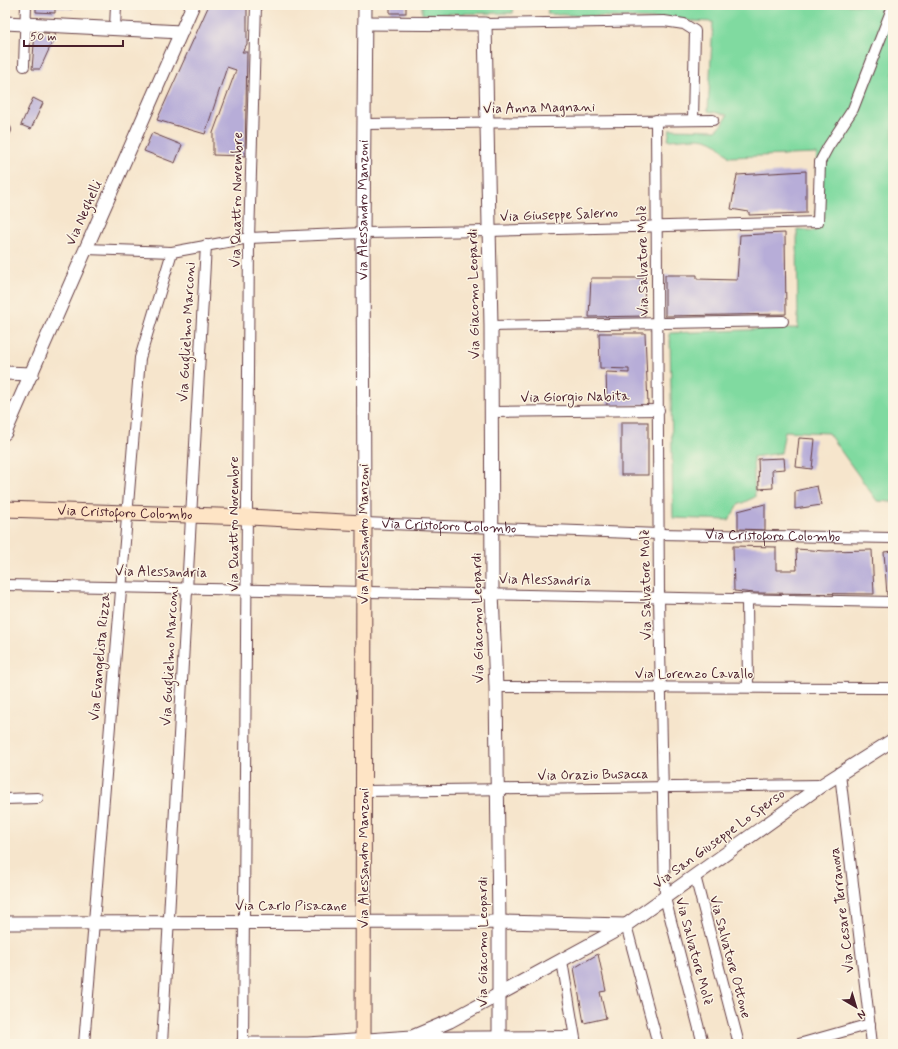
<svg xmlns="http://www.w3.org/2000/svg" width="898" height="1049" font-family="Mynerve,sans-serif">
  <style>
    .green { fill: #80daa0; stroke: #657c66 }
    .building { fill: #b7add8 }
    .lines { fill: none; stroke-linecap: round; stroke-linejoin: round }
    .minor-casing { stroke: #643d43; stroke-width: 12 }
    .tertiary-casing { stroke: #643d43; stroke-width: 15 }
    .secondary-casing { stroke: #643d43; stroke-width: 17 }
    .minor { stroke: #fff; stroke-width: 10 }
    .tertiary { stroke: #fff; stroke-width: 13 }
    .secondary { stroke: #fee4c5; stroke-width: 15 }
    .labels { text-anchor: middle; dominant-baseline: central; stroke-width: 3; stroke-linejoin: round; paint-order: stroke }
    .street-label { font-size: 14px; fill: #4a1f2b; stroke: #fcf5e5 }
  </style>
  <rect width="100%" height="100%" fill="#fcf5e5"/>
  <filter id="ink" filterUnits="userSpaceOnUse"><feTurbulence type="fractalNoise" baseFrequency=".025" numOctaves="2"/><feDisplacementMap in="SourceGraphic" scale="8" xChannelSelector="R" yChannelSelector="G"/><feConvolveMatrix kernelMatrix="1 2 1 2 8 2 1 2 1" color-interpolation-filters="sRGB"/></filter>
  <filter id="wash" filterUnits="userSpaceOnUse"><feTurbulence type="fractalNoise" baseFrequency=".012" numOctaves="4" result="noise"/><feDisplacementMap in="SourceGraphic" scale="16" xChannelSelector="R" yChannelSelector="G"/><feGaussianBlur stdDeviation="0.9" result="paint"/><feColorMatrix in="noise" values="0 0 0 0 0 0 0 0 0 0 0 0 0 0 0 0 0 1.4 0 .05"/><feComposite in="paint" operator="in"/></filter>
  <g filter="url(#wash)">
    <rect width="100%" height="100%" fill="#f6e5cc"/>
    <!-- green -->
    <g class="green">
      <path d="M422 5H514L513 13 422 14Z"/>
      <path d="M549 5H893V502L877 501 828 433 785 431 781 453 753 457 755 497 738 505 729 520 673 518 670 333 798 328 797 229 816 231 817 154 729 157C711 131 695 139 668 140L670 129 716 130 723 124 727 115 708 111 713 22 547 14Z"/>
    </g>
    <g id="blocks">
      <!-- building -->
      <g class="building">
        <path d="M36 5H74L72 9 55 7V13L36 12Z"/>
        <path d="M209 5H247V44L242 52H247L245 156 213 155V133L236 70 227 67 205 134 157 120Z"/>
        <rect x="390" y="5" width="16" height="8"/>
        <path d="M35 32 56 34 40 69H32Z"/>
        <path d="M33 98 43 103 31 129 21 125Z"/>
        <path d="M152 133 182 145 175 163 144 151Z"/>
        <path d="M806 171V213L749 215V212L731 209 737 175Z"/>
        <path d="M785 233 786 314 665 316V275H697V279L737 280 740 235Z"/>
        <path d="M591 278H644L645 316 589 317Z"/>
        <path d="M599 333H645L648 405 607 406 606 372 629 373V369L600 368Z"/>
        <rect x="621" y="422" width="27" height="53"/>
        <path d="M799 438 815 439 812 469 796 467Z"/>
        <path d="M784 458 785 469 772 470 773 488 759 489 758 459Z"/>
        <path d="M817 486 821 505 795 509V491Z"/>
        <path d="M765 504V530L738 529V511Z"/>
        <path d="M733 546 776 547V570H797L796 549 826 551 872 550 874 594 755 593 734 591Z"/>
        <path d="M893 551V595H887L884 552Z"/>
        <path d="M598 954 606 991 600 992 606 1018 584 1023 574 968Z"/>
      </g>
    </g>
  </g>
  <g filter="url(#ink)">
    <use href="#blocks" fill-opacity="0" stroke="#643d43" stroke-width="1"/>
    <g class="lines">
      <defs>
        <g id="minor">
          <path d="M485 24 664 21 684 24 695 31 693 119"/>
          <path d="M115 28 116 5"/>
          <path d="M24 66 26 5"/>
          <path d="M656 120 659 597 665 898 703 1044"/>
          <path d="M365 124 713 120"/>
          <path d="M5 130H6"/>
          <path d="M86 249 172 252 249 238 363 233 489 231 818 222 820 162 828 147 853 109 893 6"/>
          <path d="M491 326 783 321"/>
          <path d="M492 412 659 410"/>
          <path id="s1" d="M364 523 659 534 893 538"/>
          <path d="M5 585 893 602"/>
          <path d="M747 599 748 687"/>
          <path d="M496 687 893 688"/>
          <path d="M840 774 872 1044"/>
          <path d="M364 791 822 785"/>
          <path d="M5 799 38 798"/>
          <path d="M695 876 739 1044"/>
          <path d="M626 925 658 1044"/>
          <path d="M562 961 576 1044"/>
          <path d="M414 1037 574 1036"/>
          <path d="M84 1044 140 358 172 252"/>
          <path d="M162 1044 206 245"/>
          <path d="M243 1044 249 238 256 5"/>
          <path d="M799 1044 870 1024"/>
        </g>
        <g id="tertiary">
          <path d="M5 23 181 32"/>
          <path d="M365 23 485 24 491 326 492 593 496 687 499 922V1044"/>
          <path d="M5 373 32 374"/>
          <path d="M5 433 193 5"/>
          <path id="s2" d="M364 523 363 233 365 5"/>
          <path d="M5 923 499 922 625 925"/>
          <path d="M242 1044H308L412 1037 450 1021 626 925 822 785 893 740"/>
        </g>
        <g id="secondary">
          <path id="s3" d="M5 509 248 517 364 523 363 1044"/>
        </g>
      </defs>
      <!-- minor casing -->
      <use href="#minor" class="minor-casing"/>
      <!-- tertiary casing -->
      <use href="#tertiary" class="tertiary-casing"/>
      <!-- secondary casing -->
      <use href="#secondary" class="secondary-casing"/>
      <!-- minor -->
      <use href="#minor" class="minor"/>
      <!-- tertiary -->
      <use href="#tertiary" class="tertiary"/>
      <!-- secondary -->
      <use href="#secondary" class="secondary"/>
    </g>
  </g>
  <g class="labels">
    <!-- street labels -->
    <g class="street-label">
      <text transform="translate(539 108) rotate(-1)">Via Anna Magnani</text>
      <text transform="translate(237 200) rotate(-89)">Via Quattro Novembre</text>
      <text stroke="none"><textPath href="#s2" startOffset="313">Via Alessandro Manzoni</textPath></text>
      <text transform="translate(84 213) rotate(-66)">Via Neghelli</text>
      <text transform="translate(559 215) rotate(-2)">Via Giuseppe Salerno</text>
      <text transform="translate(643 261) rotate(-91)">Via Salvatore Molè</text>
      <text transform="translate(474 294) rotate(-91)">Via Giacomo Leopardi</text>
      <text transform="translate(187 332) rotate(-87)">Via Guglielmo Marconi</text>
      <text transform="translate(575 397) rotate(-1)">Via Giorgio Nabita</text>
      <text stroke="none"><textPath href="#s3" startOffset="120">Via Cristoforo Colombo</textPath></text>
      <text transform="translate(234 524) rotate(-90)">Via Quattro Novembre</text>
      <text stroke="none"><textPath href="#s1" startOffset="85">Via Cristoforo Colombo</textPath></text>
      <text transform="translate(364 534) rotate(-90)">Via Alessandro Manzoni</text>
      <text stroke="none"><textPath href="#s1" startOffset="409">Via Cristoforo Colombo</textPath></text>
      <text transform="translate(161 572) rotate(1)">Via Alessandria</text>
      <text transform="translate(545 580) rotate(1)">Via Alessandria</text>
      <text transform="translate(646 585) rotate(-91)">Via Salvatore Molè</text>
      <text transform="translate(478 618) rotate(-91)">Via Giacomo Leopardi</text>
      <text transform="translate(170 656) rotate(-87)">Via Guglielmo Marconi</text>
      <text transform="translate(100 657) rotate(-85)">Via Evangelista Rizza</text>
      <text x="694" y="674">Via Lorenzo Cavallo</text>
      <text transform="translate(593 775) rotate(-1)">Via Orazio Busacca</text>
      <text transform="translate(719 839) rotate(-36)">Via San Giuseppe Lo Sperso</text>
      <text transform="translate(364 858) rotate(-90)">Via Alessandro Manzoni</text>
      <text x="291" y="906">Via Carlo Pisacane</text>
      <text transform="translate(842 910) rotate(-97)">Via Cesare Terranova</text>
      <text transform="translate(483 942) rotate(-90)">Via Giacomo Leopardi</text>
      <text transform="translate(694 951) rotate(75)">Via Salvatore Molè</text>
      <text transform="translate(730 957) rotate(75)">Via Salvatore Ottone</text>
    </g>
  </g>
  <!-- margin -->
  <rect width="898" height="1049" fill="none" stroke="#fcf5e5" stroke-width="20"/>
  <!-- north arrow -->
  <g transform="translate(856 1007) rotate(142)" stroke="#fcf5e5" stroke-width="3" paint-order="stroke">
  <path d="M0-3L7 15L0 10L-7 15Z" fill="#4a1f2b"/>
  <text y="-6" font-size="11" font-weight="bold" text-anchor="middle" fill="#4a1f2b">N</text>
  </g>
  <!-- scale -->
  <path d="M24 40v6h99v-6" fill="none" stroke="#4a1f2b" stroke-width="2"/>
  <text x="30" y="40" font-size="12" fill="#4a1f2b" stroke="#fcf5e5" stroke-width="3" paint-order="stroke">50 m</text>
</svg>
